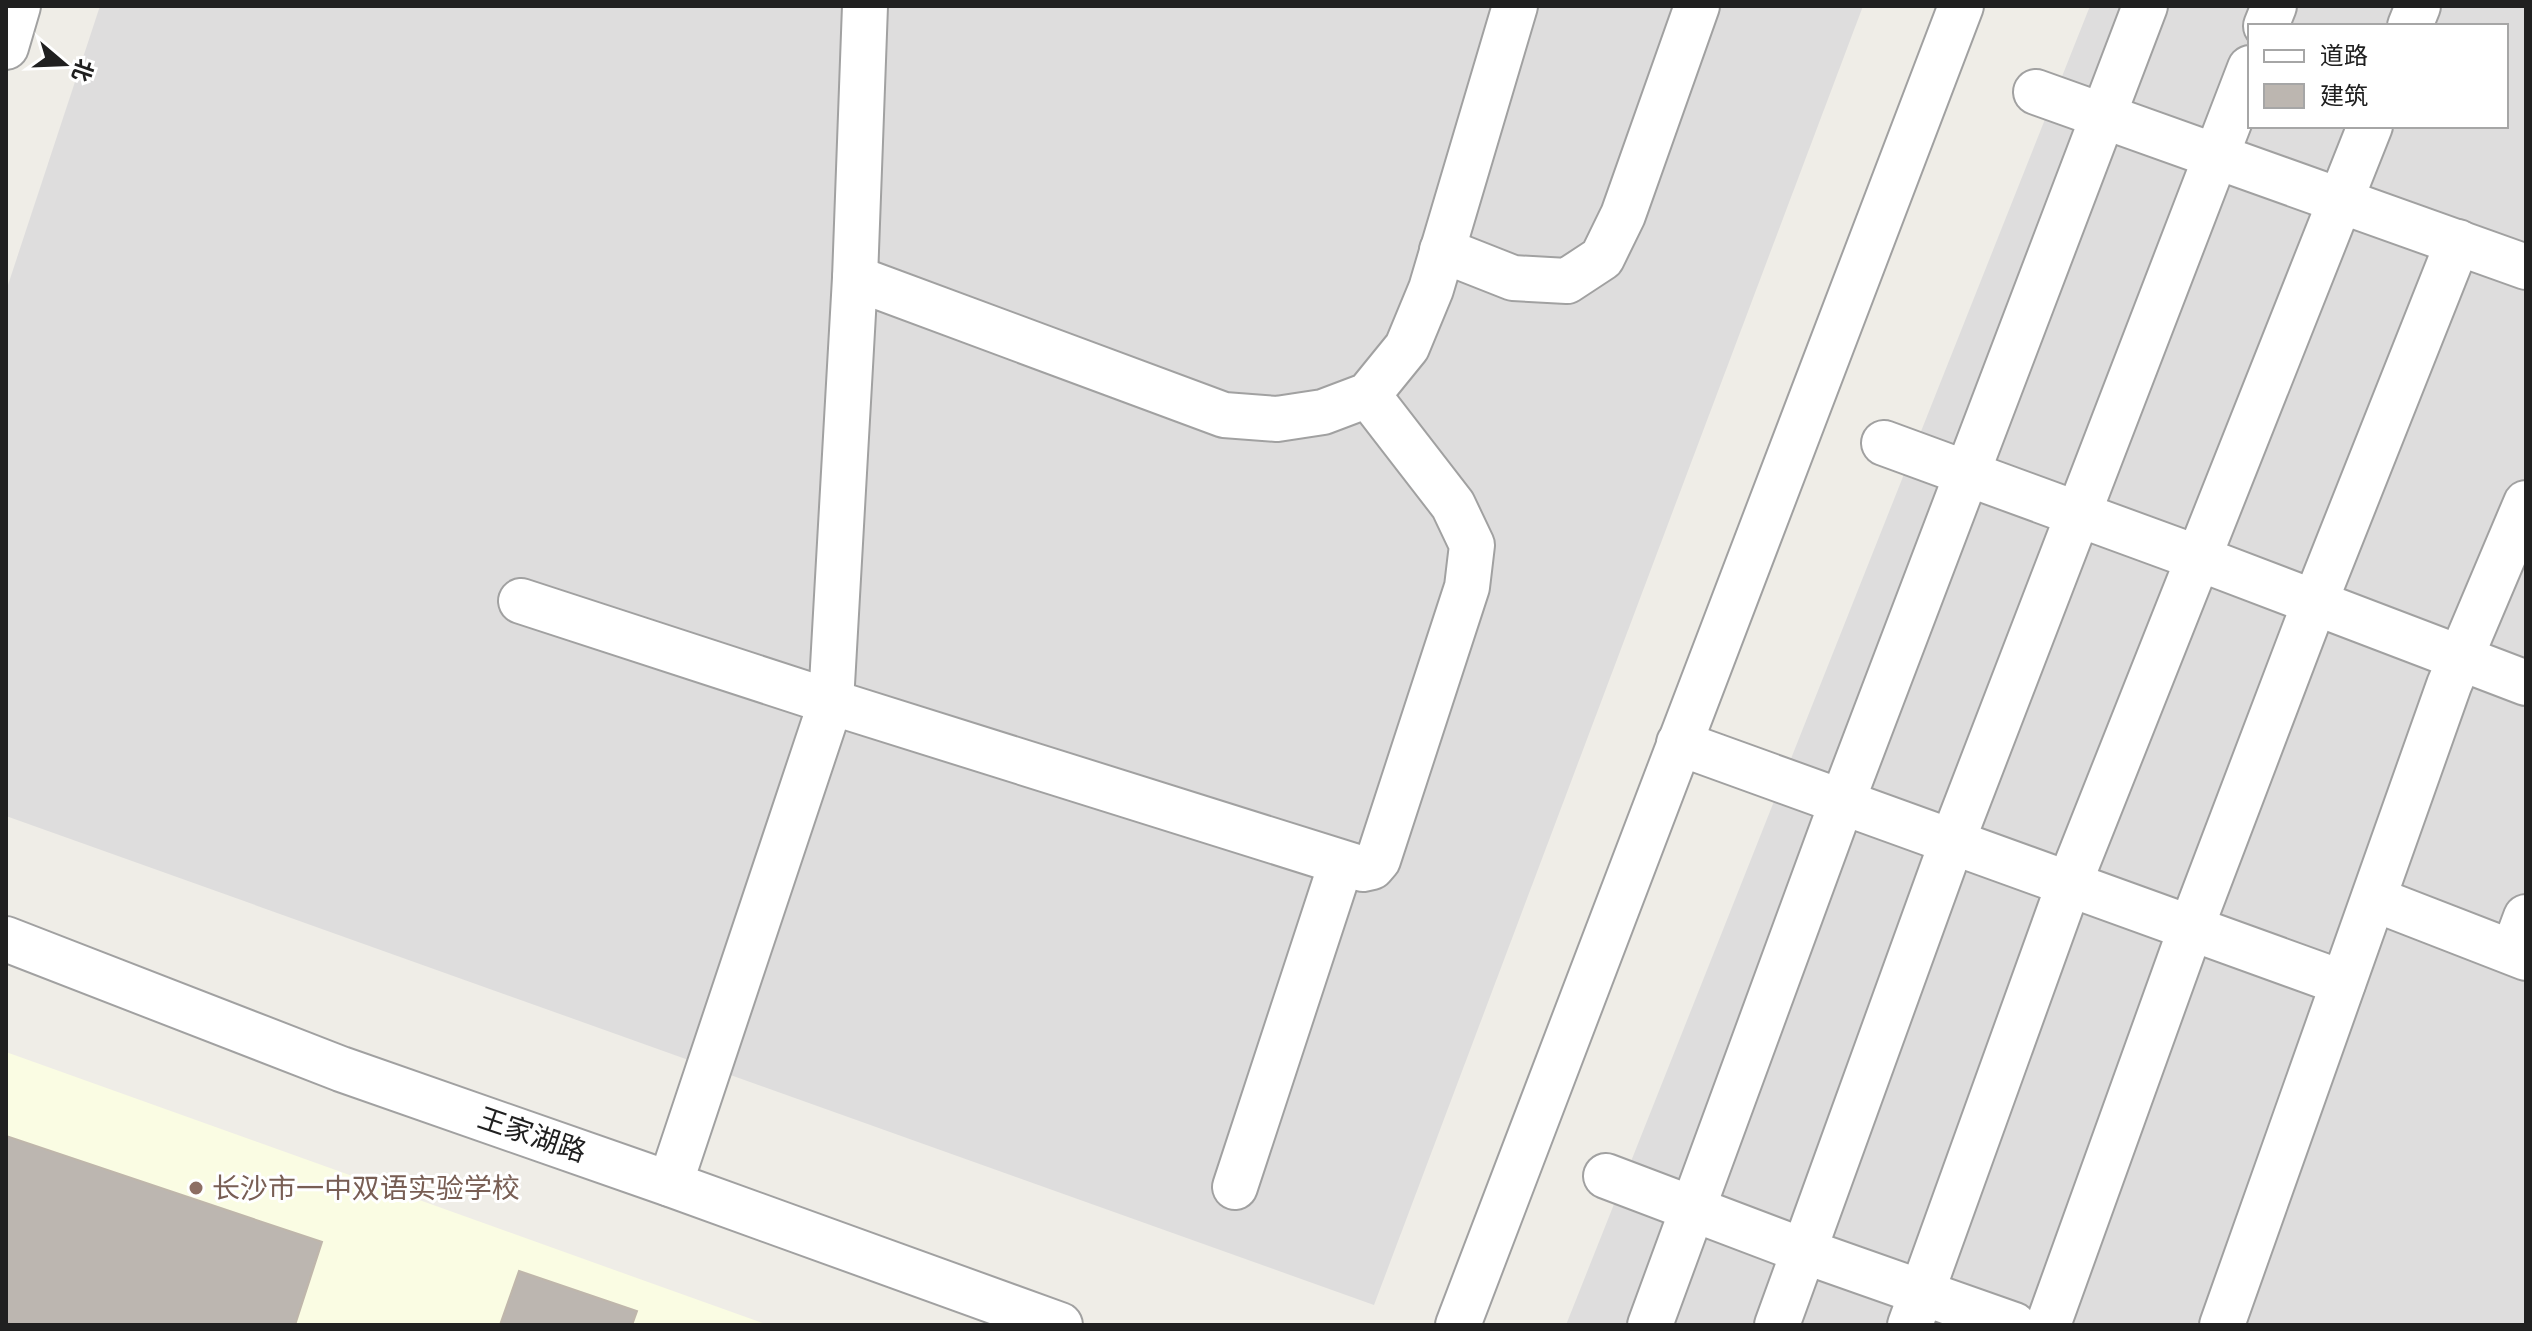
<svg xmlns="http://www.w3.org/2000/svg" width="2532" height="1331" font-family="Rubik,'Noto Sans SC',sans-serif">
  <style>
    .residential { fill: #dedddd; fill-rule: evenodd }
    .education { fill: #fafce3 }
    .building { fill: #bcb6b0; stroke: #bfb6ab; stroke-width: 2 }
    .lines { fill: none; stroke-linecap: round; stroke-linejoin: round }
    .minor-casing { stroke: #a1a1a1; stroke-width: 48 }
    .tertiary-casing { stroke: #a1a1a1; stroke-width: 48 }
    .minor { stroke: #fff; stroke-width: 44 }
    .tertiary { stroke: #fff; stroke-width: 44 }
    .education-dot { fill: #8d6e63; stroke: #fff; stroke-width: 3 }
    .labels { text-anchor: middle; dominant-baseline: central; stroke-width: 6; stroke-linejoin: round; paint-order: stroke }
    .street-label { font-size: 28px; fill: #202020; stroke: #fff }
    .education-label { font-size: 28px; fill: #785e54; stroke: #fff; text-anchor: start }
  </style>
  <rect width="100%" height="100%" fill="#efede7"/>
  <!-- residential -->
  <g class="residential">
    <path d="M100 6H1863L1374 1305 6 816V291Z"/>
    <path d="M2090 6H2526V1325H1566ZM2250 26H2506V126H2250Z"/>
  </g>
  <!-- education -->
  <path class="education" d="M6 1052 768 1325H6Z"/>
  <!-- building -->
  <g class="building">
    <path d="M6 1136 322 1242 295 1325H6Z"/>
    <path d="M519 1271 637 1311 632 1325H500Z"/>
  </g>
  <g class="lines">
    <defs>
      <g id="minor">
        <path d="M2266 26 2274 6"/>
        <path d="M2410 26 2418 6"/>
        <path d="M2036 92 2526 267"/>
        <path d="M1442 250 1513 278 1567 281 1602 258 1623 215 1697 6"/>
        <path d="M855 278 1224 415 1277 419 1323 412 1368 395 1407 347 1431 289 1515 6"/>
        <path d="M1884 443 2198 558 2526 683"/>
        <path d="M521 601 831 702 1363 869 1372 867 1378 860 1467 587 1472 545 1453 505 1368 395"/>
        <path d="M1679 743 2343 983"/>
        <path d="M2374 899 2526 958"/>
        <path d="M2513 952 2526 917"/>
        <path d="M1606 1176 1804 1251 2014 1325"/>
        <path d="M670 1184 831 702 855 278 865 6"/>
        <path d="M1235 1187 1341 864"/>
        <path d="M1650 1325 1842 802 2145 6"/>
        <path d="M1777 1325 1952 842 2250 68"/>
        <path d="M1910 1325 2069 884 2370 126"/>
        <path d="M2048 1325 2191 928 2315 602 2458 242"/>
        <path d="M2222 1325 2449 685 2526 503"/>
      </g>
      <g id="tertiary">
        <path d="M6 47 18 6"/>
        <path d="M6 939 341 1069 670 1184 1060 1325"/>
        <path d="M1458 1325 1961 6"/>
      </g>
    </defs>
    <!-- minor casing -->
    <use href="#minor" class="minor-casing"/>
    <!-- tertiary casing -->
    <use href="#tertiary" class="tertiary-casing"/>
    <!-- minor -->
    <use href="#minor" class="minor"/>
    <!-- tertiary -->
    <use href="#tertiary" class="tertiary"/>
  </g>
  <!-- markers -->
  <circle class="education-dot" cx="196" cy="1188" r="8"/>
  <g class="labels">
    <!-- street labels -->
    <g class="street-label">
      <text transform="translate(532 1135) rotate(19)">王家湖路</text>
    </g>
    <!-- education labels -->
    <g class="education-label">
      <text x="212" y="1188">长沙市一中双语实验学校</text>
    </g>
  </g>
  <!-- border -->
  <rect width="2532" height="1331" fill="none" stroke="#202020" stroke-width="16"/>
  <!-- legend -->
  <rect x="2248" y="24" width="260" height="104" fill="#ffffff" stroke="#a6a6a6" stroke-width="2"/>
  <rect x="2264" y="50" width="40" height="12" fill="#ffffff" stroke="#a6a6a6" stroke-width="2"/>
  <text x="2320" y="64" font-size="24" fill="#202020">道路</text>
  <rect x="2264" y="84" width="40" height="24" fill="#bcb6b0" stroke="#a6a6a6" stroke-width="2"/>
  <text x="2320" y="104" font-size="24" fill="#202020">建筑</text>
  <!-- north arrow -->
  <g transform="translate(64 64) rotate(109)" stroke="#ffffff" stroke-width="6" paint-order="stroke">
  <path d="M0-6L14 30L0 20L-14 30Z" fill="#202020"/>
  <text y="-12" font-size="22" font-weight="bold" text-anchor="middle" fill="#202020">北</text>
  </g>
</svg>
